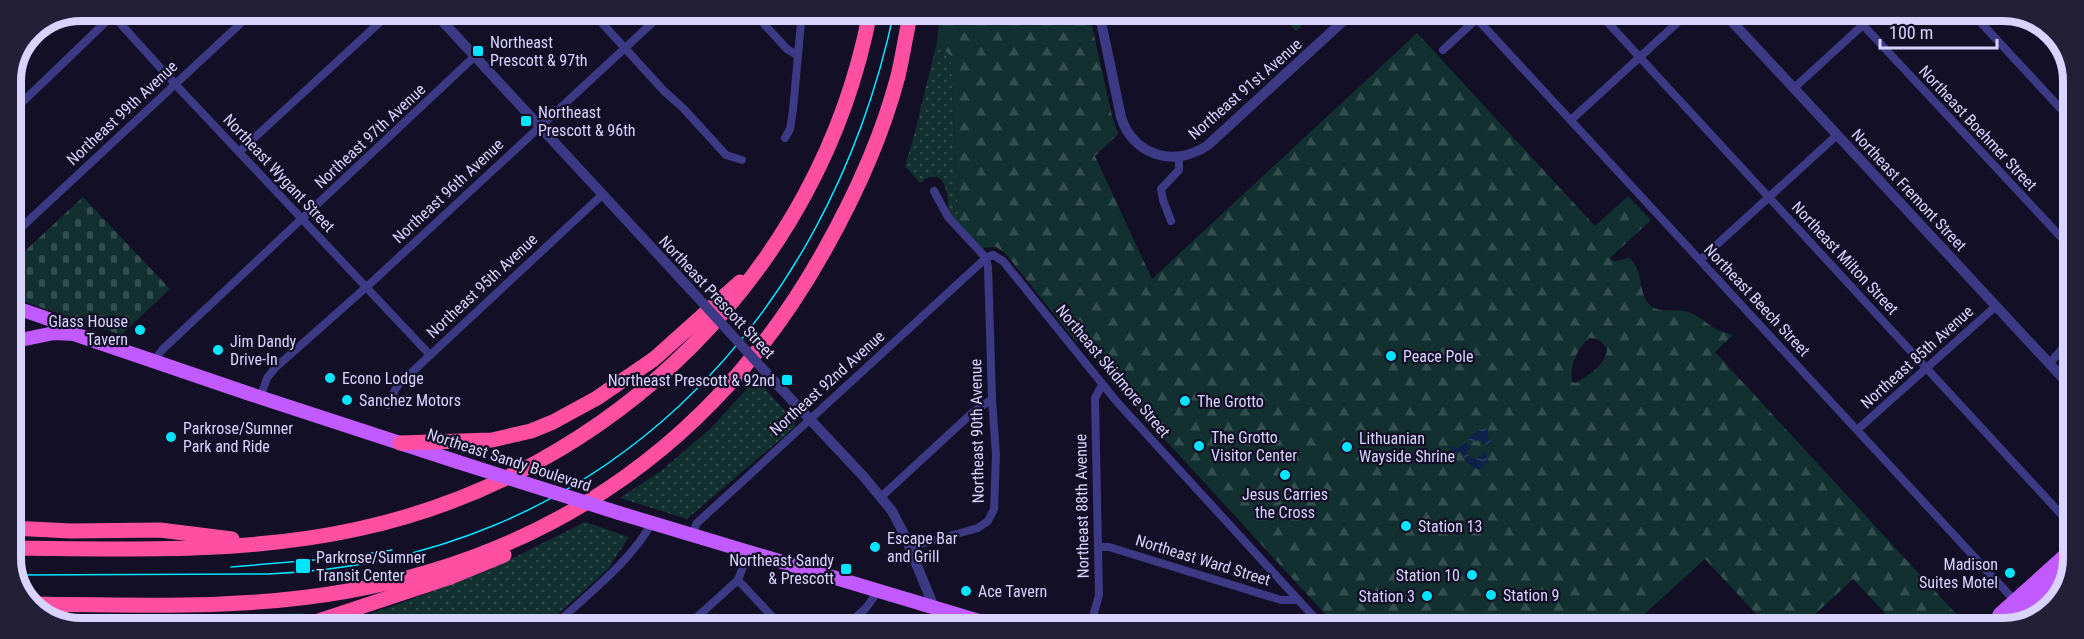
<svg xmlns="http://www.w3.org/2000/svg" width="2084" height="639" font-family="'Roboto Condensed',sans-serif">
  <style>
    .grass { fill: url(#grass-dots) }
    .forest { fill: url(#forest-firs); fill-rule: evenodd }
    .cemetery { fill: url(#cemetery-stones) }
    .park { fill: #12302f }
    .water { fill: url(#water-waves) }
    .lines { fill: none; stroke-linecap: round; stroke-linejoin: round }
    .minor { stroke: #3d3a85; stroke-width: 8 }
    .tertiary { stroke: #3d3a85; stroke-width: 10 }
    .primary { stroke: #c25bff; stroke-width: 14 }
    .motorway { stroke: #ff4fa3; stroke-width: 15 }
    .tram { stroke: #00e5ff; stroke-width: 1.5 }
    .tertiary-bridge { stroke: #3d3a85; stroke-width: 10 }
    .primary-bridge { stroke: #c25bff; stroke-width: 14 }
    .poi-dot { fill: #00e5ff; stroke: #130f26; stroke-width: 2 }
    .labels { text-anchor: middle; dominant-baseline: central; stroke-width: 4.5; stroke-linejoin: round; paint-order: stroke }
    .poi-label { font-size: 16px; fill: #d9d4ff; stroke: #130f26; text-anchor: start }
    .street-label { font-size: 16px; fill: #d9d4ff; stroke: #130f26 }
    .rim { fill: none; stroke: #d9d4ff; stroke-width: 8 }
  </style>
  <defs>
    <pattern id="grass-dots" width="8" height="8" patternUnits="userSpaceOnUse" patternTransform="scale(1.5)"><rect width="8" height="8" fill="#12302f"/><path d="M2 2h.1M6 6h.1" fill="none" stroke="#344d4e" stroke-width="1.8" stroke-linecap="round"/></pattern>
    <pattern id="forest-firs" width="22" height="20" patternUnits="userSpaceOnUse" patternTransform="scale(1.5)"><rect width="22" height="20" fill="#12302f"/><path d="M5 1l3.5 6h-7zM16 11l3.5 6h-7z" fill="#344d4e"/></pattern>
    <pattern id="cemetery-stones" width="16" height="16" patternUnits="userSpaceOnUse" patternTransform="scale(1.5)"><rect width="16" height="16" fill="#12302f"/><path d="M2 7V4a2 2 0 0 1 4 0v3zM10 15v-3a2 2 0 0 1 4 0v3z" fill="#344d4e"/></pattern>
    <pattern id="water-waves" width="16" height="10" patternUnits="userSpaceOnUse" patternTransform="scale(1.5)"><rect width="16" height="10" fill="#0c2248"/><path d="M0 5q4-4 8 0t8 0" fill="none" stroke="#2f4163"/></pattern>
  </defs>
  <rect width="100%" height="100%" fill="#130f26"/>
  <!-- grass -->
  <g class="grass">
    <path d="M937 42 951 57 958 223 949 214C948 197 946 162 920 183L905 166 913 139Z"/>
    <path d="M756 379 794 420V425L796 426 687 519 620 498 661 471 710 429Z"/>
    <path d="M585 522 629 537 608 569 544 627 331 626 399 604 489 570Z"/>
    <path d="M305 613 273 626H99L85 619Z"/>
  </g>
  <!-- forest -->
  <path class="forest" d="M940 12H1089L1112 116 1118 134 1095 156 1152 279 1417 33 1595 226 1628 196 1651 220 1610 258 1615 261 1629 258C1643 269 1638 285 1646 300 1654 315 1670 308 1684 311 1698 314 1704 322 1716 329 1721 332 1728 333 1733 335L1715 352 1969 628H1899L1853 579 1800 628H1769L1705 559 1629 628H1338L1111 381 1083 338 1076 342 1005 253 996 247 980 248 958 223 951 57 937 42ZM1590 338C1599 338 1602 342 1607 349 1606 364 1589 375 1576 383L1572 382C1569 368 1578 345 1590 338Z"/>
  <!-- cemetery -->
  <path class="cemetery" d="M83 197 170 289 121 335 11 297V264Z"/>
  <!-- park -->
  <path class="park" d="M1279 12H1317L1296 31Z"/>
  <!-- water -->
  <g class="water">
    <path d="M1481 428 1488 430V437L1491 442 1489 446 1479 440 1472 442 1467 439Z"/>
    <path d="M1464 443H1467L1471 446 1467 452 1470 458 1477 459 1483 451 1486 454 1488 462 1481 469C1472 470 1465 461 1462 453L1454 451 1446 446 1458 448Z"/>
  </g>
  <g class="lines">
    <!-- minor -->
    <g class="minor">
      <path d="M109 11 175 84 430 355"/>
      <path d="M591 11 664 91 683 108 726 155 742 160"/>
      <path d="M752 11 787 49 797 55"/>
      <path d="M1598 12 2071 525"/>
      <path d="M1972 13 2073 122"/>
      <path d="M1477 19 2015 601"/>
      <path d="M1731 21 1740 13"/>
      <path d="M1863 25 2073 250"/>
      <path d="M1443 50 1484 12"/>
      <path d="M1794 88 1876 13"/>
      <path d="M11 113 113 15"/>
      <path d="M1571 120 1688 13"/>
      <path d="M785 138 790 129 793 110 802 11"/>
      <path d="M239 152 392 11"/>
      <path d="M1171 221 1163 200 1161 189 1179 170V157"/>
      <path d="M11 237 254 11"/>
      <path d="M1700 260 1837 135"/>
      <path d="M154 361 162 350 475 56"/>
      <path d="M2049 364 2063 348 2072 315"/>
      <path d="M260 398 267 378 275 368 372 282 665 11"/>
      <path d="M388 405 397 386 603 194"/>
      <path d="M1857 430 1996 306"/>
      <path d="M881 497 972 413 992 399"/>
      <path d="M692 534 697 523 986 258 993 255 1003 261 1117 402 1324 628"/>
      <path d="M910 547 978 528 988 521 994 509 996 455 992 399 988 267 986 258 948 217 934 191"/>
      <path d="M1099 547H1109L1281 600H1298"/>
      <path d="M738 580 782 627"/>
      <path d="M2023 609 2032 619"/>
      <path d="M553 627C584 597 633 560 652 522"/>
      <path d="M686 627 738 580 749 551"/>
      <path d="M845 627 866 608 878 591"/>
      <path d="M1090 627 1099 595 1095 398 1102 385"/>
    </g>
    <!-- tertiary -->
    <g class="tertiary">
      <path d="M433 11 690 289"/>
      <path d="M1099 12 1121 117C1133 156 1175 168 1208 145L1353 12"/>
      <path d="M1724 13 2072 388"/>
      <path d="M774 381 864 477 892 511 905 536 942 627"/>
    </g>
    <!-- primary -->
    <g class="primary">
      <path d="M11 306 60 323 75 332"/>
      <path d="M11 342 54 333 74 334 250 394 458 462"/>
      <path d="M619 513 999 627"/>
      <path d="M1994 627 2008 623 2071 565"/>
      <path d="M1993 628 2000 614 2071 550"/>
    </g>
    <!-- motorway -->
    <g class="motorway">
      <path d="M400 443 492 440 531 431 553 422 597 398 654 359 740 282"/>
      <path d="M11 528 71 531 160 530 232 539"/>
      <path d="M11 548C126 549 245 554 358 529 613 474 821 270 870 12"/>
      <path d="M28 604C134 605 243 610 348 591 558 553 720 437 824 251 855 196 882 137 898 76 903 55 906 33 911 12"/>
      <path d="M60 625 75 626"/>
      <path d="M303 626 448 578 504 555"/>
    </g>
    <!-- tram -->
    <g class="tram">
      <path d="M231 567 338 558 392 550"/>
      <path d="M16 575 268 574C598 561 827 325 894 12"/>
    </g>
    <!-- tertiary-bridge -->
    <path class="tertiary-bridge" d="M690 289 774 381"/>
    <!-- primary-bridge -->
    <path class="primary-bridge" d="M458 462 619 513"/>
  </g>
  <!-- markers -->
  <g class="poi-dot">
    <rect x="472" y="45" width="12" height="12" rx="3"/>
    <rect x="520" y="115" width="12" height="12" rx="3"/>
    <circle cx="140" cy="330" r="6"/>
    <circle cx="218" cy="350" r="6"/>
    <circle cx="1391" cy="356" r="6"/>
    <circle cx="330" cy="378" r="6"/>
    <rect x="781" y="374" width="12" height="12" rx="3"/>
    <circle cx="347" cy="400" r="6"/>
    <circle cx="1185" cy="401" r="6"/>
    <circle cx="171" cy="437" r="6"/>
    <circle cx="1199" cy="446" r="6"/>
    <circle cx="1347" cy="447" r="6"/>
    <circle cx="1285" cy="475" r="6"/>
    <circle cx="1406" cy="526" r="6"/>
    <circle cx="875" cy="547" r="6"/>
    <rect x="295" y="558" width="16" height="16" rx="3"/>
    <rect x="840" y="563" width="12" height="12" rx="3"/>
    <circle cx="2010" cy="573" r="6"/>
    <circle cx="1472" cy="575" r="6"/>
    <circle cx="966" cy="591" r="6"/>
    <circle cx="1491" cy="595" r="6"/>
    <circle cx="1427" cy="596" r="6"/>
  </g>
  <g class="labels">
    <!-- poi labels -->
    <g class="poi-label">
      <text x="490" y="42">Northeast<tspan x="490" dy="18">Prescott &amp; 97th</tspan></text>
      <text x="538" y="112">Northeast<tspan x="538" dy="18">Prescott &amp; 96th</tspan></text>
      <text x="128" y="321" text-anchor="end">Glass House<tspan x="128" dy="18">Tavern</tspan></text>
      <text x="230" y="341">Jim Dandy<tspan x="230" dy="18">Drive-In</tspan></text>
      <text x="1403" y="356">Peace Pole</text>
      <text x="342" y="378">Econo Lodge</text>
      <text x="775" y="380" text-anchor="end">Northeast Prescott &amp; 92nd</text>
      <text x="359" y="400">Sanchez Motors</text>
      <text x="1197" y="401">The Grotto</text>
      <text x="183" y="428">Parkrose/Sumner<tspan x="183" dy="18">Park and Ride</tspan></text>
      <text x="1211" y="437">The Grotto<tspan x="1211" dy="18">Visitor Center</tspan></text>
      <text x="1359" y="438">Lithuanian<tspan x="1359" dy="18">Wayside Shrine</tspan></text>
      <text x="1285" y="494" text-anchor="middle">Jesus Carries<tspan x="1285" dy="18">the Cross</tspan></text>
      <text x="1418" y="526">Station 13</text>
      <text x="887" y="538">Escape Bar<tspan x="887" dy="18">and Grill</tspan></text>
      <text x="316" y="557">Parkrose/Sumner<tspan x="316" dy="18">Transit Center</tspan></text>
      <text x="834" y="560" text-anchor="end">Northeast Sandy<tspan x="834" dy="18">&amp; Prescott</tspan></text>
      <text x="1998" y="564" text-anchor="end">Madison<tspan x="1998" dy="18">Suites Motel</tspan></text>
      <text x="1460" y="575" text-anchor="end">Station 10</text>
      <text x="978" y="591">Ace Tavern</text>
      <text x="1503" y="595">Station 9</text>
      <text x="1415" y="596" text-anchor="end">Station 3</text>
    </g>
    <!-- street labels -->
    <g class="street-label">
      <text transform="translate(1245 89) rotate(-41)">Northeast 91st Avenue</text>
      <text transform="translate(122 113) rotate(-43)">Northeast 99th Avenue</text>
      <text transform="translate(1978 128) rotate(47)">Northeast Boehmer Street</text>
      <text transform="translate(370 136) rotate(-43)">Northeast 97th Avenue</text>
      <text transform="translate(279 173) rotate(47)">Northeast Wygant Street</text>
      <text transform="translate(1909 190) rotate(47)">Northeast Fremont Street</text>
      <text transform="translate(448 191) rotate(-43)">Northeast 96th Avenue</text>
      <text transform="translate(1845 258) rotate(47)">Northeast Milton Street</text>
      <text transform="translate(482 286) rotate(-43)">Northeast 95th Avenue</text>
      <text transform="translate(717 297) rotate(47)">Northeast Prescott Street</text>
      <text transform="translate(1757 300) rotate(47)">Northeast Beech Street</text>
      <text transform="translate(1917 357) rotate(-42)">Northeast 85th Avenue</text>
      <text transform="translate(1113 371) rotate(50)">Northeast Skidmore Street</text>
      <text transform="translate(827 383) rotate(-42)">Northeast 92nd Avenue</text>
      <text transform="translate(977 431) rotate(-91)">Northeast 90th Avenue</text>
      <text transform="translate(509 460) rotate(18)">Northeast Sandy Boulevard</text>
      <text transform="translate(1082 506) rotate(-91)">Northeast 88th Avenue</text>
      <text transform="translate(1203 560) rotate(17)">Northeast Ward Street</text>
    </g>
  </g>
  <!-- crop -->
  <path d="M0 0H2084V639H0ZM81 21H2003A60 60 0 0 1 2063 81V558A60 60 0 0 1 2003 618H81A60 60 0 0 1 21 558V81A60 60 0 0 1 81 21Z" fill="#231f37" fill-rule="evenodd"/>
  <path class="rim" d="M81 21H2003A60 60 0 0 1 2063 81V558A60 60 0 0 1 2003 618H81A60 60 0 0 1 21 558V81A60 60 0 0 1 81 21Z"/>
  <!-- scale -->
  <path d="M1880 39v9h117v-9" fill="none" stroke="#d9d4ff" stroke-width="3"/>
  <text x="1889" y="39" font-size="18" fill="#d9d4ff" stroke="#130f26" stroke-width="4.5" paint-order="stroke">100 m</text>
</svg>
